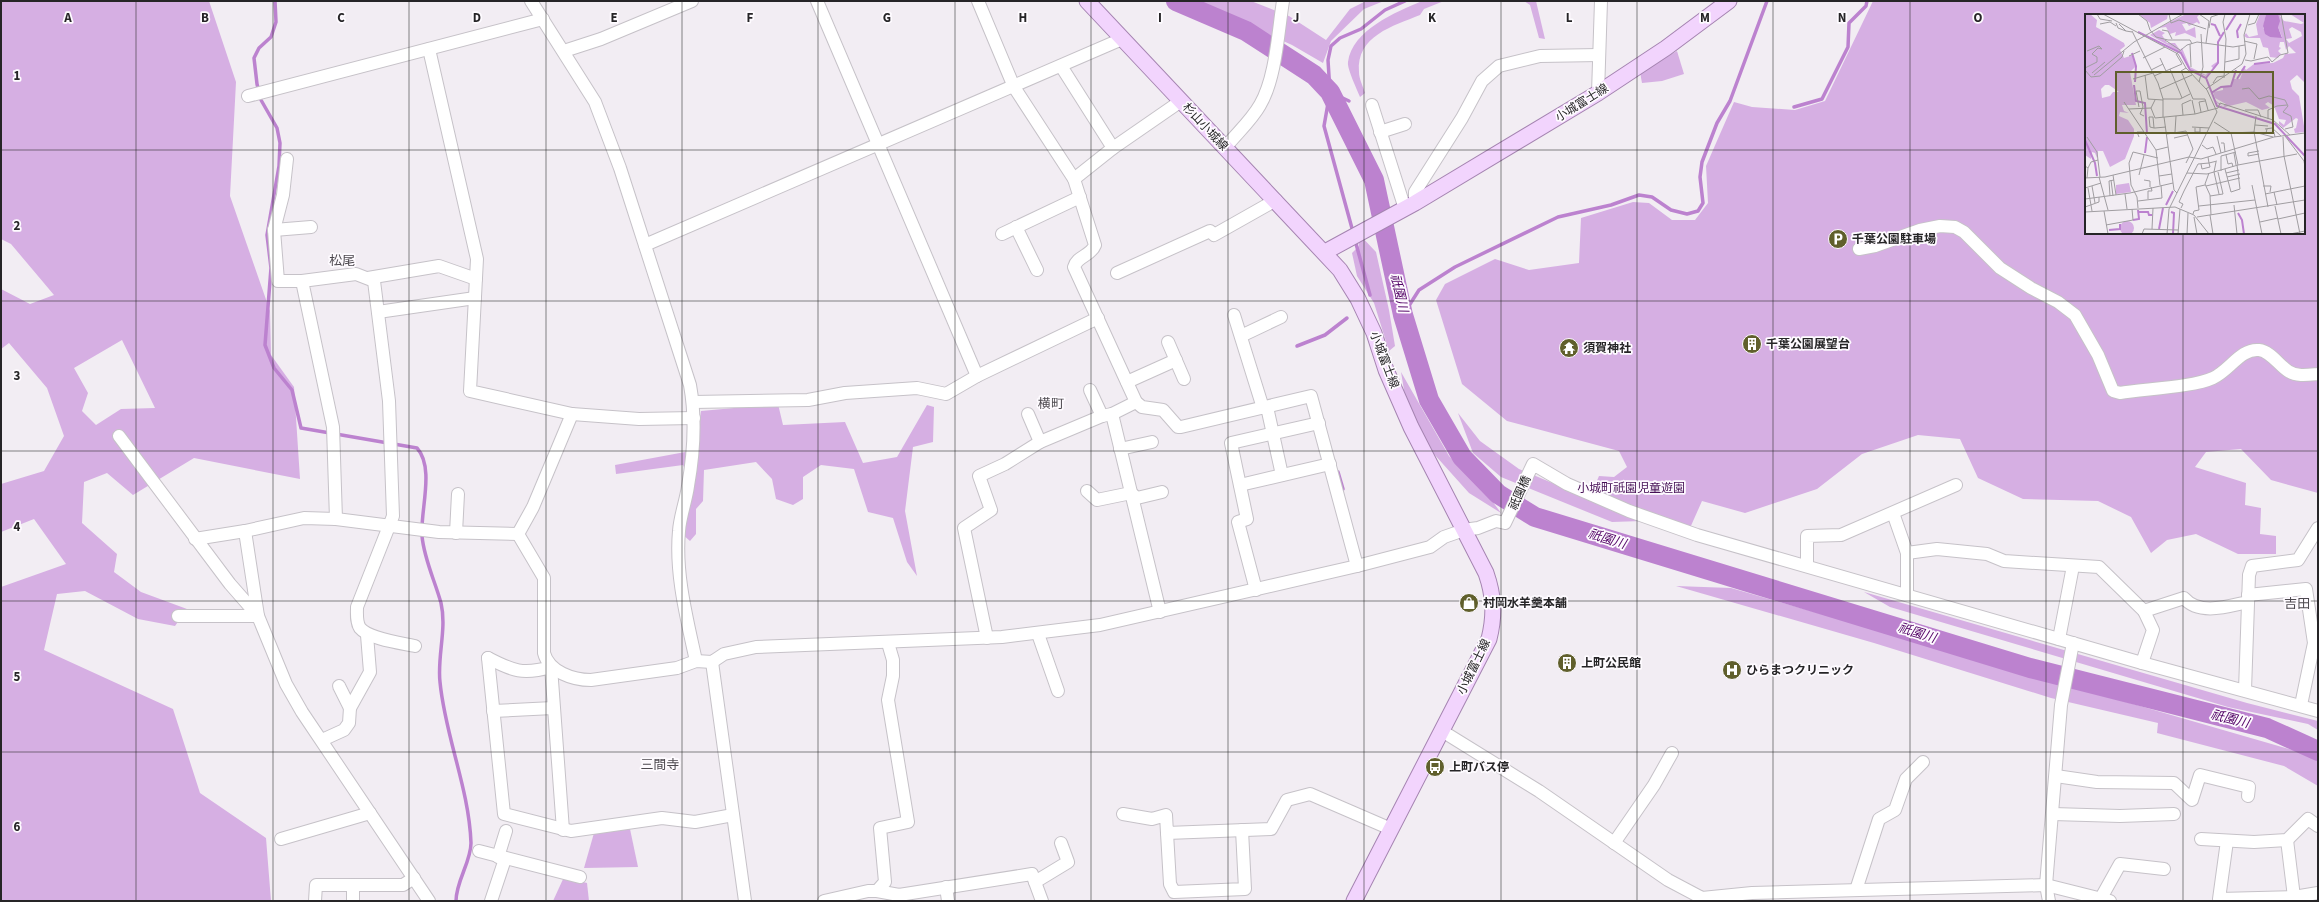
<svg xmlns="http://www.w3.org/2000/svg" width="2319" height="902" font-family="'Source Sans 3','Noto Sans JP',sans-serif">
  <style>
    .green { fill: #d6afe3; fill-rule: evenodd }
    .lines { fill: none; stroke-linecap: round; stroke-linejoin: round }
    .stream { stroke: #bc82cf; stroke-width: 3.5 }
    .river { stroke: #bc82cf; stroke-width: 20 }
    .minor-casing { stroke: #c6c2c8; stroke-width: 14 }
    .major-casing { stroke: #a584b1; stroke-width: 17 }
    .minor { stroke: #fff; stroke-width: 12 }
    .major { stroke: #f2d4fd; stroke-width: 15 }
    .grid { fill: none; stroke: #262527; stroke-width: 1; stroke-opacity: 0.55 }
    .labels { text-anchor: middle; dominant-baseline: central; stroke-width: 3.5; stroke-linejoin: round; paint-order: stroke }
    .street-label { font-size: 12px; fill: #262527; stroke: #fefbff }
    .poi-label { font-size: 12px; font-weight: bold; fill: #262527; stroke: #fefbff; text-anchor: start }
    .park-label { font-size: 12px; fill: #461056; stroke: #fefbff }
    .neighbourhood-label { font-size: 13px; fill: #4d494f; stroke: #fefbff }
    .water-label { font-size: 13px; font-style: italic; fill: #520266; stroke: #fefbff }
    .inset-river { fill: none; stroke: #bc82cf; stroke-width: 2 }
    .inset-road { fill: none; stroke: #a09da1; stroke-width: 1 }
    .view { fill: #605f2c; fill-opacity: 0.15; stroke: #605f2c; stroke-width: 2 }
    .inset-edge { fill: none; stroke: #262527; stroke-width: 2 }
    .grid-label { font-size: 13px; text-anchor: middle; font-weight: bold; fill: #262527; stroke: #fefbff; stroke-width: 3.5; stroke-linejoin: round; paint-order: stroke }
  </style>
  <rect width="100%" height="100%" fill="#f2edf3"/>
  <!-- green -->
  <g class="green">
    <path d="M1 1H209L236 82 230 196 270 311 271 355 294 387 300 479 194 458 133 495 107 473 84 482 82 523 117 554 114 572 141 592 187 609 175 626 138 619 85 591 57 594 44 650 173 709 200 793 266 838 271 901H1V587L66 564 34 519 1 532V484L44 471 64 436 47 388 9 343 1 349V289L30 304 54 295 11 244 1 239ZM122 340 155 408 121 409 96 425 82 411 88 393 74 368Z"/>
    <path d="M1195 1H1251L1289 16 1326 40 1350 9 1366 1H1384L1364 9 1331 41 1323 63 1292 45Z"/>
    <path d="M1422 1H1444L1424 9 1420 15C1393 26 1356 36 1359 72 1359 79 1363 86 1365 93L1360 97C1357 89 1347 69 1348 62 1352 30 1396 12 1422 1Z"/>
    <path d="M1524 1H1536L1545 39 1539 38 1530 5Z"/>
    <path d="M1873 1H2318V493L2271 480 2241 449 2206 452 2195 467 2246 483 2245 505 2261 508 2260 534 2276 536V554H2238L2196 534 2167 540 2151 553 2131 517 2098 501 2023 499 1978 478 1960 439 1918 435 1862 454 1817 489 1745 513 1702 501 1690 528 1592 492 1599 476 1614 477 1627 467 1619 451 1507 421 1462 384 1436 300 1445 284 1495 259 1529 270 1579 263 1581 218 1633 202 1649 203 1672 220H1695L1708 203 1706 166 1734 102 1752 107 1795 110 1825 101ZM2086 15H2304V233H2086Z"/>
    <path d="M1677 51 1684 74 1662 81 1642 83 1640 72Z"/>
    <path d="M1357 232 1376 252 1389 310 1395 346 1389 351 1374 303 1357 276 1352 253 1359 246Z"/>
    <path d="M1401 372 1449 456 1487 494 1501 513 1469 493 1434 454 1406 402Z"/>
    <path d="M778 404 783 425 845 422 863 463 897 457 927 405 934 407 933 442 913 447 905 511 917 576 907 562 893 518 868 512 854 469 821 465 803 477V499L793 505 776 499 772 479 756 462 704 470 703 501 696 509V534L690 541 682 534 692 487 683 465 616 474 615 465 696 450 701 411Z"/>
    <path d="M1458 413 1480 441 1519 469 1642 521 1612 522 1501 477 1473 453Z"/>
    <path d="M1676 586 1731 588 2310 755 2318 760V786L2284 766 2157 733 2158 723 2051 698 1874 643Z"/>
    <path d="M1864 592 2247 703 2318 721V730L2308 724 2228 707 1890 607Z"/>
    <path d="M630 829 638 867 584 868 594 833Z"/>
    <path d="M564 877 587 883 589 901H553Z"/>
  </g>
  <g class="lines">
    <!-- stream -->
    <g class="stream">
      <path d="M275 1 276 22 271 37 259 48 254 58 257 84 261 100 277 128 280 143 279 166 267 235 271 268 265 345 274 368 292 390 301 428 417 448C435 468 420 511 422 536 424 559 435 581 441 603 447 629 437 657 440 682 445 736 469 788 471 843 471 862 456 881 456 901"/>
      <path d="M1330 92 1328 60 1331 46 1340 38 1361 29 1385 10 1405 1"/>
      <path d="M1349 101 1330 92 1324 126 1353 232"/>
      <path d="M1794 107 1822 99 1848 47 1849 23 1866 6 1867 1"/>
      <path d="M1355 240 1370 295"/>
      <path d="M1403 315 1419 290 1455 267 1558 217 1611 205 1639 195 1652 197 1671 210 1687 214 1698 211 1703 203 1700 177 1702 162 1717 123 1730 101 1767 1"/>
      <path d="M1297 346 1325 335 1347 318"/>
      <path d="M1338 472 1343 489"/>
    </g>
    <!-- river -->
    <path class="river" d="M1176 1 1246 31 1314 75 1330 92 1374 180 1403 315 1429 400 1462 457 1498 494 1535 517 2030 668 2267 728 2318 751"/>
    <defs>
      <g id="minor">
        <path d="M531 1 595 102 620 168 690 385C696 418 694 452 688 486 686 501 680 516 679 531 675 574 687 619 696 661"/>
        <path d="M817 1 977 376"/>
        <path d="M978 1 1014 87 1074 179 1095 245C1091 256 1077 256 1074 267L1136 402 1142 407 1163 410 1178 427H1181L1311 396 1357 566"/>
        <path d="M429 49 477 259 470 391 572 414 639 419 694 418"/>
        <path d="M564 51 601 39 692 1"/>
        <path d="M1061 66 1113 148"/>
        <path d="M1598 93 1601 1"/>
        <path d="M248 96 543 19"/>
        <path d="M1372 105 1405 209"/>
        <path d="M1380 132 1405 124"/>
        <path d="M1225 148C1236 134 1251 121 1260 105 1276 78 1278 32 1283 1"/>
        <path d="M287 159 283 195 274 230 278 281H302"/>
        <path d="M1074 179 1113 148 1181 101"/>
        <path d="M1415 203V192L1462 118 1482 81 1499 66 1540 56 1599 55"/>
        <path d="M1016 227 1037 270"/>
        <path d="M274 230 311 227"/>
        <path d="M1002 234 1080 197"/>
        <path d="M645 245 1122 39"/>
        <path d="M1859 249 1875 246 1920 230 1940 226 1955 227 1964 232 2000 268 2031 288 2058 302 2075 315 2098 355 2113 391 2120 393C2144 389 2194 387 2213 378 2229 371 2241 348 2259 350 2270 351 2279 365 2288 371 2297 377 2308 375 2318 374"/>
        <path d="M1117 273 1210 231 1214 235 1276 200"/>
        <path d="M368 278 439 266 476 279"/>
        <path d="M378 312 475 298"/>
        <path d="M1234 315 1263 408"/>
        <path d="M1241 336 1281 317"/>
        <path d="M1168 342 1184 379"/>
        <path d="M1127 382 1176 360"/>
        <path d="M1090 390 1102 416"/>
        <path d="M693 402 808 400 845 393 917 388 946 394 977 376 1098 318"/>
        <path d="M1136 402 1112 414 1160 612"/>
        <path d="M1267 407 1282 475"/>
        <path d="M1028 414 1040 442"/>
        <path d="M119 436 230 584 258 616 286 684 302 712 429 901"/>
        <path d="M1120 449 1152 442"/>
        <path d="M1240 485 1330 464"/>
        <path d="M1087 491 1097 500 1131 493 1137 498 1162 492"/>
        <path d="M1893 513 1907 553V595"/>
        <path d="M336 519 333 427 302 281 356 274 374 281 389 401 393 516 357 607C357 614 356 622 360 628 369 639 401 643 415 646"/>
        <path d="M456 533 458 494"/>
        <path d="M518 534 544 578V653C549 672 573 680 591 680L677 668 696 661 712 662 724 654 756 647 1002 637 1100 625 1357 566 1430 547 1444 537 1464 530 1478 528 1496 521 1505 523 1533 464 1567 484 1629 511 1697 535 2142 663 2318 711"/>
        <path d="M518 534 533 507 572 414"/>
        <path d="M195 539 245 531 304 518 336 519 439 532 518 534"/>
        <path d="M1907 553 1937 549 1987 554 2004 561 2099 567 2144 611 2153 630 2142 663"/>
        <path d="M1807 566V536L1841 535 1956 485"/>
        <path d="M1256 590 1238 522 1247 519 1231 443 1319 423"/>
        <path d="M2248 595 2306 589 2314 643 2301 705"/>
        <path d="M2144 611 2184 598C2199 616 2229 606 2248 602"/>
        <path d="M178 616H258L245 531"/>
        <path d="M1038 634 1058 691"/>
        <path d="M987 638 964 528 991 510 979 476 1005 464 1040 442 1102 416 1112 414"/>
        <path d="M2059 639 2073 566"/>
        <path d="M488 658 504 814 571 831 662 818 695 822 733 815"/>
        <path d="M488 658C513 671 523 675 551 667L563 830"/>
        <path d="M712 662 745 901"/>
        <path d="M339 686 350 708"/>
        <path d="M2245 690 2249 575 2252 566 2298 560 2318 528"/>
        <path d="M493 711 553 708"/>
        <path d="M1442 731 1539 791 1668 880 1702 898 1752 893 2046 885 2110 901"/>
        <path d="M322 740 344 730 349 723 350 708 370 672 367 635"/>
        <path d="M2056 776 2097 782 2174 783 2192 800 2200 775 2249 787 2248 796"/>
        <path d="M1123 814 1152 819 1166 815 1167 833 1271 829 1287 800 1310 794 1391 829"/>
        <path d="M2053 814 2120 816 2174 814"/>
        <path d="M1167 833 1170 884 1174 892 1245 889 1242 830"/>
        <path d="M281 839 370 813"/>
        <path d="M2201 839 2254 842 2287 840 2308 819 2318 826"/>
        <path d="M2287 840 2294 897"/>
        <path d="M2227 841 2219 899 2294 897 2318 893"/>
        <path d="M1614 843 1654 785 1672 753"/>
        <path d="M479 851 580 877"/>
        <path d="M498 857 506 831"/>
        <path d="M1035 882 1068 862 1061 843"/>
        <path d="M946 887 948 901"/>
        <path d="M1856 890 1879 819 1895 810 1906 779 1923 762"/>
        <path d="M877 891 885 882 880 828 908 822 888 700 893 676V660L888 643"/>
        <path d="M2101 898 2120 864 2164 869"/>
        <path d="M315 901 316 885H403L414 878"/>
        <path d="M353 901V885"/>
        <path d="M491 901 505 859"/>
        <path d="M824 901 868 891H877L899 895 1032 874 1042 901"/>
        <path d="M2049 901 2046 885 2061 705 2073 643"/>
      </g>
      <g id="major">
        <path d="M1087 1 1340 270 1358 299 1374 333 1386 370 1411 427 1486 573C1494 596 1495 615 1489 639L1354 901"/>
        <path d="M1325 252 1415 203 1598 93 1666 48 1729 1"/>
      </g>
    </defs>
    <!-- minor casing -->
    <use href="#minor" class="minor-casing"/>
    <!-- major casing -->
    <use href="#major" class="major-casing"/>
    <!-- minor -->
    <use href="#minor" class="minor"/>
    <!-- major -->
    <use href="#major" class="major"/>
  </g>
  <!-- grid -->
  <path class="grid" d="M136 1V901M273 1V901M409 1V901M546 1V901M682 1V901M818 1V901M955 1V901M1091 1V901M1228 1V901M1364 1V901M1501 1V901M1637 1V901M1773 1V901M1910 1V901M2046 1V901M2183 1V15M1 150H2086M2304 150H2318M2183 233V901M1 301H2318M1 451H2318M1 601H2318M1 752H2318"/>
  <!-- icons -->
  <defs>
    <symbol id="parking-disc" viewBox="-11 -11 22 22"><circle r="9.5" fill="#605f2c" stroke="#fefbff"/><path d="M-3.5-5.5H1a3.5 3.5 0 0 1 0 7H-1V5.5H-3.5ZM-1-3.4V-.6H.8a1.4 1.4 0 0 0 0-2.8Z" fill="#fff"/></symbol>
    <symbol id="building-disc" viewBox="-11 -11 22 22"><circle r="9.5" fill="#605f2c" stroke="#fefbff"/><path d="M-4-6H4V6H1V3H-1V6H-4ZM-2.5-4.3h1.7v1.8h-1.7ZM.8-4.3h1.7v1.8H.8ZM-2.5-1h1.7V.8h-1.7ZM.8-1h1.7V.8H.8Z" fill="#fff"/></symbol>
    <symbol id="temple-disc" viewBox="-11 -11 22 22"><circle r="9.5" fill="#605f2c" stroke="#fefbff"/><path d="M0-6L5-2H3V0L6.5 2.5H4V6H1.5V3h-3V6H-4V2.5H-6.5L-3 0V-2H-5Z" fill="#fff"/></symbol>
    <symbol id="shop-disc" viewBox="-11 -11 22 22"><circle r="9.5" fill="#605f2c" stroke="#fefbff"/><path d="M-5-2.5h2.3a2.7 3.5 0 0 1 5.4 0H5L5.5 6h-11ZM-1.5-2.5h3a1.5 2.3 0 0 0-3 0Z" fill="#fff"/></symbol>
    <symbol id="hospital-disc" viewBox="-11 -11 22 22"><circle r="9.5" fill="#605f2c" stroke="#fefbff"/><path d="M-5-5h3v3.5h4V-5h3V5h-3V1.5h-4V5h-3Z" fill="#fff"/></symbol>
    <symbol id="bus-disc" viewBox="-11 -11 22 22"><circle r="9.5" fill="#605f2c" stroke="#fefbff"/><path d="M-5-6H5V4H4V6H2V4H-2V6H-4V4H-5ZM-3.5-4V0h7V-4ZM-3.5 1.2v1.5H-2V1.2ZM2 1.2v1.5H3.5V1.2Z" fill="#fff"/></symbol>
  </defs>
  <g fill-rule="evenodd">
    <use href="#parking-disc" x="1827" y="228" width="22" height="22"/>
    <use href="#building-disc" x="1741" y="333" width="22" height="22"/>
    <use href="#temple-disc" x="1558" y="337" width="22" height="22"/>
    <use href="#shop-disc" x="1458" y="592" width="22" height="22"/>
    <use href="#building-disc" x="1556" y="652" width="22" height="22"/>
    <use href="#hospital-disc" x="1721" y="659" width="22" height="22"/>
    <use href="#bus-disc" x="1424" y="756" width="22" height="22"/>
  </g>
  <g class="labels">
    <!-- street labels -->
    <g class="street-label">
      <text transform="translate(1582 103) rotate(-32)">小城富士線</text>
      <text transform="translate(1205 127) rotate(47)">杉山小城線</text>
      <text transform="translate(1384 360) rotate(69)">小城富士線</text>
      <text transform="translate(1520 493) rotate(-66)">祇園橋</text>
      <text transform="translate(1474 667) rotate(-64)">小城富士線</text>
    </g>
    <!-- poi labels -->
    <g class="poi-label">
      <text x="1852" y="239">千葉公園駐車場</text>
      <text x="1766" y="344">千葉公園展望台</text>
      <text x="1583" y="348">須賀神社</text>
      <text x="1483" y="603">村岡水羊羹本舗</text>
      <text x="1581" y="663">上町公民館</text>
      <text x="1746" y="670">ひらまつクリニック</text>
      <text x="1449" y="767">上町バス停</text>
    </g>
    <!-- park labels -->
    <g class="park-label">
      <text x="1631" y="488">小城町祇園児童遊園</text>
    </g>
    <!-- neighbourhood labels -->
    <g class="neighbourhood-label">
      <text x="342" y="261">松尾</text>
      <text x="1051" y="404">横町</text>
      <text x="2297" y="604">吉田</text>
      <text x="660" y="765">三間寺</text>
    </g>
    <!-- water labels -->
    <g class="water-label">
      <text transform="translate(1399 293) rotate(77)">祇園川</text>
      <text transform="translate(1607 539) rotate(17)">祇園川</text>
      <text transform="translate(1917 633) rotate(17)">祇園川</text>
      <text transform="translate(2230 719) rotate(14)">祇園川</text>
    </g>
  </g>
  <!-- overview -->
  <g transform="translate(2085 14)">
    <rect width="220" height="220" fill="#f2edf3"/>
    <path d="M0 0H5L12 6 11 13 39 29 40 32 35 36 39 44 48 41 51 52 45 58 51 91H37L39 97 44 99 35 98 34 102 43 106 49 115V122L40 145 25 153 18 137H13L12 144 10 139 7 138 6 145 0 141ZM20 71H24L34 78H28L25 82 17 84 16 75ZM83 0 82 5 66 14 65 9 55 1ZM101 0 114 1 112 3 115 9 114 10 112 8 104 12 102 9 97 10 101 17 110 13 111 24 100 19 90 22 91 18 85 20 81 13 73 14ZM175 0H181L178 14 185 23H197L193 13V0H200L195 2 199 7 216 10 219 9 205 0H220V69L212 61 205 67 207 75 214 82 220 118 210 119 209 115 211 114 213 105 211 104 198 114 194 110V107L199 111 201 106 194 105 189 92 183 88 180 90 185 94 177 96 161 88 140 93 133 90 130 86 138 92 141 90 130 84 128 78 138 76V73H146L148 65H155L158 57 156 56 159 53 161 56 169 50 188 49 198 44 200 40 211 39 204 32 201 36 199 28H195L194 33 196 34 193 37 196 40 193 44 185 43 183 34 178 33 175 24H162L159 22 161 19 164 23 173 21 171 10ZM207 13 216 18 217 22 204 29 201 25 207 24 204 15ZM74 16 80 19 77 21 82 29H90L95 36 97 34 105 53 121 61 122 59 129 55 126 52 133 47 132 33 134 43 133 50 129 55 121 62 108 57 102 51 97 39 65 21ZM44 169 46 178 31 180V171ZM35 214a7 7 0 1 1 14 0a7 7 0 1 1-14 0Z" fill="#d6afe3" fill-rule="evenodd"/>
    <path d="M181 0H193L195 7 193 13 197 24 185 23 180 20 178 12Z" fill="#bc82cf"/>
    <path class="inset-river" d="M126 10 130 11 135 22M141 16 151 0M53 18 96 39 105 56 121 64 132 92 190 110 220 142M153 24 152 17 156 10M47 39 51 52 50 68M169 50 185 48M121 64 133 49V28L139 18M152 65 160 52M49 71 51 87 60 89 62 120M126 79 136 73 146 72 151 56M0 126 10 149 12 162M60 139 62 123M81 191 88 177M54 198H63L64 201H67M86 198 89 199 88 220M153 199 157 206 159 220M48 206 54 205 53 196M74 215 78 194M24 216 35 215V210"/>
    <path class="inset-road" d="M12 0 15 5 27 7M18 0 93 40 101 54 122 76 132 98 84 195 82 220M53 0 62 7 65 16 71 23 83 26H105L107 30M84 0 86 9 94 6 121 15M114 0 124 7 121 29M31 9 33 14 41 17M15 10 25 8 31 12M34 10 41 17 47 18M163 11 170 9 174 0M124 14 126 3 135 0M77 16 83 17 87 25M47 17 73 69 78 85V103M80 26 95 36M159 27 172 30 169 45M105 30 106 53M44 42 55 37M58 44 80 33M75 44 81 57M160 46 166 47 183 43 187 48 195 41 203 39 196 0M140 48 154 45V32M97 50 91 40 102 31 112 28 148 33 160 31M0 54 12 48V43L7 40 13 34 17 35 14 32 2 37M101 54 96 57 108 85H120L123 96M85 55 97 84M0 56 6 63 15 62 37 43 39 37M66 56 78 50M7 59 20 48M9 61 49 28 98 0M60 61 63 85 78 86M69 62 97 50M139 64 141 25 138 8 140 0M48 65 68 59M114 68 118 53 116 20M128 69 132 63 139 62M75 75 107 61M121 75 157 50 161 40 159 21 165 0M157 75 164 74 174 85 184 82 200 86 203 92 198 98 206 102 208 113 200 115M78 85H95L105 80M70 86 66 94 70 104 110 100 133 94 135 89 188 106 205 121M107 86 110 100M39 88 71 136 75 171M54 93 51 77H55L58 93 55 100 59 102M44 95 66 94M160 96H173L176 103M116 98 114 88 120 87M98 101 97 90 106 86M171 102 169 118 183 193M79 103 89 176 92 179M183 105V96L192 92 202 91M129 108 146 119 169 118 188 123M170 111 183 112M107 113 124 114M69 114 68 103H64L65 113 69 114H70L81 113M110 114V118H115V114M180 115 187 114 196 122M182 115 181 119 189 118 190 123M90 118 91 102M82 120 101 117 108 135 101 149M132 122 136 139M200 122 219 147 220 153M2 123 12 138 15 163M54 123 52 118H59M198 123 199 142 215 220M89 124 102 121M136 129H139L140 138M117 131 122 135 128 133 131 140M71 136 83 133M174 137 163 139V142L174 140M149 139 151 151M141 141 143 150 147 149 148 153M131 148 129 158 134 180M116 150 117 155 125 153 124 149 132 147M153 151 212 140M0 152 3 154 2 164M3 154 6 148 13 146M140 155 146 178 155 175 152 151M136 157V142L151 138M102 159 122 160 153 151 146 119M124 159 120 170 125 181 126 201M141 159 154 156M28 161 31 181M54 161 59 141M74 162 87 160M14 163 23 196M142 163 155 160M0 164 20 163 104 143 116 145 189 123 220 119M26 166 28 182M59 166 65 167V173M167 171 177 220M7 172 10 189M121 172 155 164M178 172H186L185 178M0 174 16 169M3 174 7 197M189 178 192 191M40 180 42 195M180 180 220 172M25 182 24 167 29 166M125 182 138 180 133 158M0 185 45 179 88 169M63 185V177H67L66 173M53 187 77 184 76 171M149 191 152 220M114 192 170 186M190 192 196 220M0 193 14 188V183M53 194 52 183 46 171 44 149 48 138 73 144M96 194 98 190 94 188 99 177 113 150 124 149 123 143M19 197 23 220M0 198 90 193 109 201 124 220M108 200 109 197 114 196 111 173 120 171M125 201 128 220M109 203 112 220M112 203 220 186M193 205 220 199M175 208 193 204M21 211 48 206 47 195M67 215 68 194M57 220 59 215 93 216M93 220 95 195M102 220 103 199M205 220 220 217"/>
    <path class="view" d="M31 58H188V119H31Z"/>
    <rect width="220" height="220" class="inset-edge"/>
  </g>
  <g class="grid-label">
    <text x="68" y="22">A</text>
    <text x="205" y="22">B</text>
    <text x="341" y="22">C</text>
    <text x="477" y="22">D</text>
    <text x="614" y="22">E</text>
    <text x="750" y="22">F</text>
    <text x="887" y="22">G</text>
    <text x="1023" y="22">H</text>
    <text x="1160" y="22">I</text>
    <text x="1296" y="22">J</text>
    <text x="1432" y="22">K</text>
    <text x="1569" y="22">L</text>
    <text x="1705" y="22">M</text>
    <text x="1842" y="22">N</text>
    <text x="1978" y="22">O</text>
    <text x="17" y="80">1</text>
    <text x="17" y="230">2</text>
    <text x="17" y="380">3</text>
    <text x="17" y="531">4</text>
    <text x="17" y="681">5</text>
    <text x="17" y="831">6</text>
  </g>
  <!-- border -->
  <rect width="2319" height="902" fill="none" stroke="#262527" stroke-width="4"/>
</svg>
